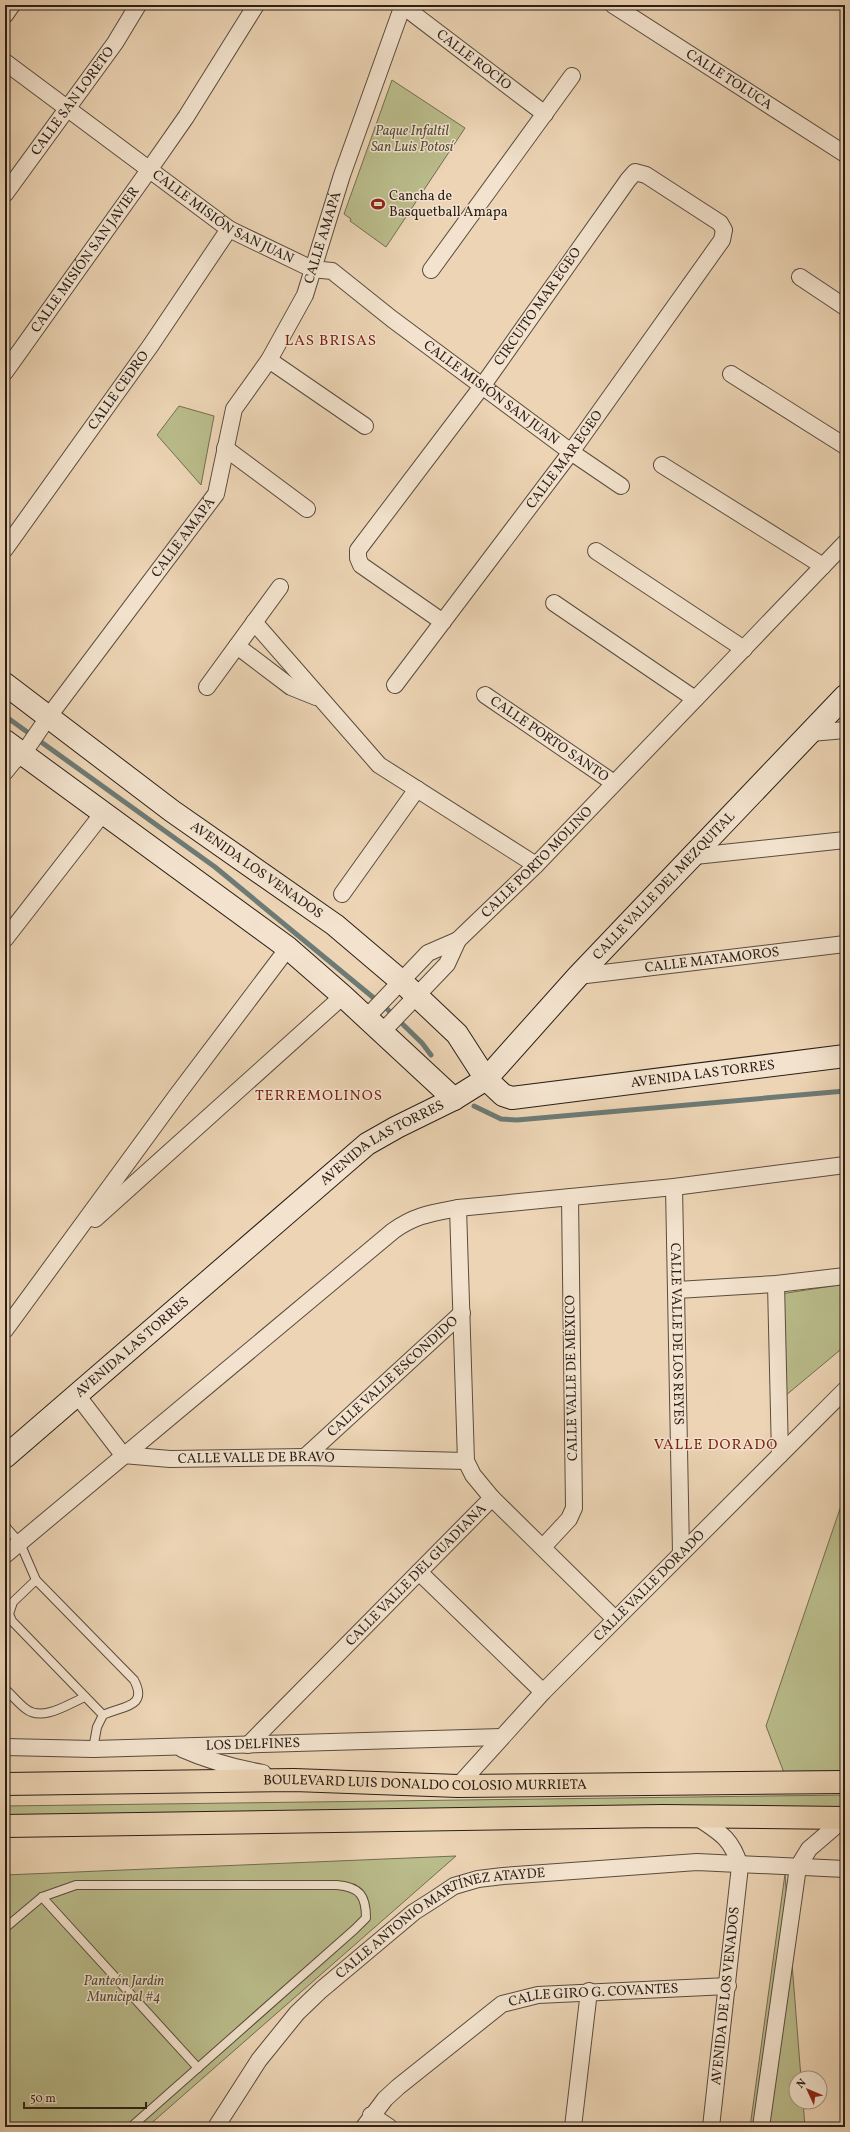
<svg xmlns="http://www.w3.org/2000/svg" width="850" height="2132" font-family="Vollkorn,serif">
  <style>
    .green { fill: #babc8b; stroke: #726e52 }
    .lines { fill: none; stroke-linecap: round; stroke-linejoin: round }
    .stream { stroke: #6d7a75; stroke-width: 5 }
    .lane-casing { stroke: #5a4c3f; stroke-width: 10 }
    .street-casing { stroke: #5a4c3f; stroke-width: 18 }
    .secondary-casing { stroke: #2a1f18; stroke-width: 24 }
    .highway-casing { stroke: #2a1f18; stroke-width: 24 }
    .lane { stroke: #f3e3ce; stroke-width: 8 }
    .street { stroke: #f3e3ce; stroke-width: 16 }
    .secondary { stroke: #f3e3ce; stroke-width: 22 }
    .highway { stroke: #ecd4b4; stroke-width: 22 }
    .labels { text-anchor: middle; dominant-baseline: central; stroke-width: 3; stroke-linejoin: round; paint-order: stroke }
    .street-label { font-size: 14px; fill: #2a1f18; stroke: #f3e3ce }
    .park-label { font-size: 14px; font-style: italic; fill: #554e3a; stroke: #f3e3ce }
    .poi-label { font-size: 14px; fill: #2a1f18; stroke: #f3e3ce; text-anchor: start }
    .neighbourhood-label { font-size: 15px; letter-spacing: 1px; fill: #7a1f14; stroke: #f3e3ce }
  </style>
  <rect width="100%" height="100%" fill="#ecd4b4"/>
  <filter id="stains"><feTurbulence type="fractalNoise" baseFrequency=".005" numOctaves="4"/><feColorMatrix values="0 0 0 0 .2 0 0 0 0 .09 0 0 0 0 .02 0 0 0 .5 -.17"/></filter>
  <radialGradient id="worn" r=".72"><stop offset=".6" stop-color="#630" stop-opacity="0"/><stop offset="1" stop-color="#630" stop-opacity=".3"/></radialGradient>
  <!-- green -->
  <g class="green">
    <path d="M392 80 465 128 386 247 350 221 351 219 344 214Z"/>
    <path d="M179 406 214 416 201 485 157 435Z"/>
    <path d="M845 1284V1346L785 1396 774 1295Z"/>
    <path d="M845 1494V1774L788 1783 766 1726Z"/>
    <path d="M845 1795V1811L5 1822V1806Z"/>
    <path d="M456 1856 147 2127H5V1875Z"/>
    <path d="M785 1874 801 2078H796V2102H803L805 2127H750Z"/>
  </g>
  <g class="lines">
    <!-- stream -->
    <g class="stream">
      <path d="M5 716 215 867 386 1008 422 1043 431 1055"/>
      <path d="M474 1106 501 1119 517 1120 845 1091"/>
    </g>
    <defs>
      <g id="lane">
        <path d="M5 1526 20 1543 36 1580 134 1680C149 1708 121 1706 103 1715L97 1727 93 1749"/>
        <path d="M36 1580 13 1602 9 1614 12 1621 103 1715"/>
        <path d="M5 1689C12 1695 18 1703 26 1709 43 1722 68 1704 85 1697"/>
        <path d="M42 1897 198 2068"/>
        <path d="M5 1928 42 1897 76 1885H337C360 1887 366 1896 366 1918L355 1929 131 2127"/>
      </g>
      <g id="street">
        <path id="s1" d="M613 5 845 154"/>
        <path id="s2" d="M403 6 545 114"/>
        <path d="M5 15 12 5"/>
        <path id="s3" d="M5 62 229 229 312 269 332 271 392 319 571 452 621 486"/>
        <path id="s4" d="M5 194 115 43 138 5"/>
        <path d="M431 270 572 76"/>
        <path d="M800 277 845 307"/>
        <path d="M269 360 365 426"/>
        <path id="s5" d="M5 372 149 170 186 117 256 5"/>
        <path d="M731 374 845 446"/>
        <path d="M225 448 307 509"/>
        <path d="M662 465 823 566"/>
        <path id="s6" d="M5 549 151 345 229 229"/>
        <path d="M596 551 744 649"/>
        <path d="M554 603 695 699"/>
        <path d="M254 622 379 765 536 865"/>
        <path d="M237 646 291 687 316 697"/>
        <path id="s7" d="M395 685 571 452 722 240 724 230 720 223 646 175 635 172 628 180 483 385 358 550V558L361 565 443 622"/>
        <path d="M207 687 280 587"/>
        <path id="s8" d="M485 695 614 783"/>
        <path d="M811 733 845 730"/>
        <path id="s9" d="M5 772 13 762 23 754 49 716 216 494 234 409 269 360 305 295 342 175 403 5"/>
        <path d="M695 856 845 840"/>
        <path d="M342 894 417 789"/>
        <path d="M5 939 103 813"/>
        <path id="s10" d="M578 976 845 944"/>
        <path id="s11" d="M367 1017 428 953 458 940 536 865 845 543"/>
        <path d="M382 1032 447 964 458 940"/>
        <path id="s12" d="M674 1187 681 1553"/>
        <path d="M95 1219 343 996"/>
        <path d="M776 1284 780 1455"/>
        <path d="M677 1290 776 1284 845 1276"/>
        <path d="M5 1330 177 1095 288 948"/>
        <path id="s13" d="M77 1395 123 1455 170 1459 305 1457 466 1461"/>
        <path id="s14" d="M305 1457 462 1313"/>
        <path d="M492 1498 615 1619"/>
        <path d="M543 1547 569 1519 574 1508 570 1197"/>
        <path d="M5 1555 393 1231C415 1215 432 1213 458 1208L674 1187 845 1165"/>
        <path d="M419 1572 543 1692"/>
        <path id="s15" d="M248 1745 492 1498 473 1475 466 1461 458 1208"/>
        <path id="s16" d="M5 1747 93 1749 501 1737"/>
        <path d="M182 1749C209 1761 235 1768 263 1773"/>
        <path id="s17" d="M458 1786 543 1692 845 1390"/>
        <path d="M695 1816C719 1832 731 1837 740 1866L711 2127"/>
        <path d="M371 2115 389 2127"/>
        <path id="s18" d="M216 2127 259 2060 297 2013 321 1990 414 1912 436 1898 454 1886 478 1879 503 1876 697 1862 845 1869"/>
        <path id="s19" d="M364 2127 385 2099 398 2087 502 2004 538 1995 728 1986"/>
        <path d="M573 2127 589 1991"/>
        <path d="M761 2127 798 1867 809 1849 845 1818"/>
      </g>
      <g id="secondary">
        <path id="s20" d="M5 684 172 811 335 925 401 981 457 1034 486 1079 503 1095 512 1098 845 1056"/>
        <path d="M5 741 288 948 343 996 454 1099"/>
        <path id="s21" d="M5 1457 367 1144 397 1127 454 1099 486 1079 578 976 845 696"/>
      </g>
      <g id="highway">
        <path id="s22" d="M5 1784 294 1780 458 1786 845 1782"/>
        <path d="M5 1826 662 1816 845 1818"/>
      </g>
    </defs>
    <!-- lane casing -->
    <use href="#lane" class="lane-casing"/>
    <!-- street casing -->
    <use href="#street" class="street-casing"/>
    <!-- secondary casing -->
    <use href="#secondary" class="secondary-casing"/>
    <!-- highway casing -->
    <use href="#highway" class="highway-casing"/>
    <!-- lane -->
    <use href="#lane" class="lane"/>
    <!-- street -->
    <use href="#street" class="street"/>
    <!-- secondary -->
    <use href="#secondary" class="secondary"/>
    <!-- highway -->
    <use href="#highway" class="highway"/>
  </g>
  <!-- icons -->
  <defs>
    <symbol id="stadium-bare" viewBox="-9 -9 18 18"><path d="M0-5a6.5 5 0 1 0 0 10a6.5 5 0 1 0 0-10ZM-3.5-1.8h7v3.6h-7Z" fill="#8f2418" stroke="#f3e3ce" stroke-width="2.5" paint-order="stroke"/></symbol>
  </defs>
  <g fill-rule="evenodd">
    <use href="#stadium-bare" x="368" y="194" width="20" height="20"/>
  </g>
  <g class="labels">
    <!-- street labels -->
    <g class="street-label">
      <text stroke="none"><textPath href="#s2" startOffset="89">CALLE ROCÍO</textPath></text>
      <text stroke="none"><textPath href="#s1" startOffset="138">CALLE TOLUCA</textPath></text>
      <text stroke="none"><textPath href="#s4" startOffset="115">CALLE SAN LORETO</textPath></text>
      <text stroke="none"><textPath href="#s3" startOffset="268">CALLE MISIÓN SAN JUAN</textPath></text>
      <text stroke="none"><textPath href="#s9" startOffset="631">CALLE AMAPÁ</textPath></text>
      <text stroke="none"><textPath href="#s5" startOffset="138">CALLE MISIÓN SAN JAVIER</textPath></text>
      <text transform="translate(538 307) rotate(-55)">CIRCUITO MAR EGEO</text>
      <text stroke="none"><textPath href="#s6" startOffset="195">CALLE CEDRO</textPath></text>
      <text stroke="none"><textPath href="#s3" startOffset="592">CALLE MISIÓN SAN JUAN</textPath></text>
      <text stroke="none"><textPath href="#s7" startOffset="282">CALLE MAR EGEO</textPath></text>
      <text stroke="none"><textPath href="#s9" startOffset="295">CALLE AMAPÁ</textPath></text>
      <text stroke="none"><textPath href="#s8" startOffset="78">CALLE PORTO SANTO</textPath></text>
      <text stroke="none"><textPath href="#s11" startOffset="232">CALLE PORTO MOLINO</textPath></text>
      <text stroke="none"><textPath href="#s20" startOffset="313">AVENIDA LOS VENADOS</textPath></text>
      <text stroke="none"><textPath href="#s21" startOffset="877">CALLE VALLE DEL MEZQUITAL</textPath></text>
      <text stroke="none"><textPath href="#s10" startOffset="135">CALLE MATAMOROS</textPath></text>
      <text stroke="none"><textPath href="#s20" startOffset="851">AVENIDA LAS TORRES</textPath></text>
      <text stroke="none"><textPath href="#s21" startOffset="492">AVENIDA LAS TORRES</textPath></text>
      <text stroke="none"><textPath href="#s12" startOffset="147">CALLE VALLE DE LOS REYES</textPath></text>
      <text stroke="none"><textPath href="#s21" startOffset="168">AVENIDA LAS TORRES</textPath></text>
      <text stroke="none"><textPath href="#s14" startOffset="119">CALLE VALLE ESCONDIDO</textPath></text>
      <text transform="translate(572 1378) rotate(-91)">CALLE VALLE DE MÉXICO</text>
      <text stroke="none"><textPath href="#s13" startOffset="209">CALLE VALLE DE BRAVO</textPath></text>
      <text stroke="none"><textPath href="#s15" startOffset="239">CALLE VALLE DEL GUADIANA</textPath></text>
      <text stroke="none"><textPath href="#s17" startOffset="277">CALLE VALLE DORADO</textPath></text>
      <text stroke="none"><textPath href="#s16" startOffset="248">LOS DELFINES</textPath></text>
      <text stroke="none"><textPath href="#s22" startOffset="420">BOULEVARD LUIS DONALDO COLOSIO MURRIETA</textPath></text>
      <text stroke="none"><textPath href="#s18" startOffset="315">CALLE ANTONIO MARTÍNEZ ATAYDE</textPath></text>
      <text stroke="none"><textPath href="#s19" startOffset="278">CALLE GIRO G. COVANTES</textPath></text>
      <text transform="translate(726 1996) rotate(-84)">AVENIDA DE LOS VENADOS</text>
    </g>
    <!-- park labels -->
    <g class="park-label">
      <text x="412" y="131">Paque Infaltil<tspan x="412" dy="16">San Luis Potosí</tspan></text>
      <text x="124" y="1981">Panteón Jardin<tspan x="124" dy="16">Municipal #4</tspan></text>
    </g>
    <!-- poi labels -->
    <g class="poi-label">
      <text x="389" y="196">Cancha de<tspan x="389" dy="16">Basquetball Amapa</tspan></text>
    </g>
    <!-- neighbourhood labels -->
    <g class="neighbourhood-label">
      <text x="331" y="341">LAS BRISAS</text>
      <text x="319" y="1096">TERREMOLINOS</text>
      <text x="716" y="1445">VALLE DORADO</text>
    </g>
  </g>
  <!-- margin -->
  <rect width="850" height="2132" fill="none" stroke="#ecd4b4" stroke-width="20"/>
  <rect x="6" y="6" width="838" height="2120" fill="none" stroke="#2a1f18" stroke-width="2"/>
  <rect x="10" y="10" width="830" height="2112" fill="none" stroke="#2a1f18"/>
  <!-- north arrow -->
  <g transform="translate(808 2090) rotate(314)"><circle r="19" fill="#f3e3ce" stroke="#a39585"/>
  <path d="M0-3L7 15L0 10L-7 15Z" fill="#8f2418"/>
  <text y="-6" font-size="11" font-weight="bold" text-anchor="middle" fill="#2a1f18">N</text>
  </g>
  <!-- scale -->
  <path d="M24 2102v6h122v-6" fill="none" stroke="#2a1f18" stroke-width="2"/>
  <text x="30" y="2102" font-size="12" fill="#2a1f18" stroke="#f3e3ce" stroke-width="3" paint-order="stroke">50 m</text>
  <rect width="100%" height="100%" filter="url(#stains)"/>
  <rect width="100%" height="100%" fill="url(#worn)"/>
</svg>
